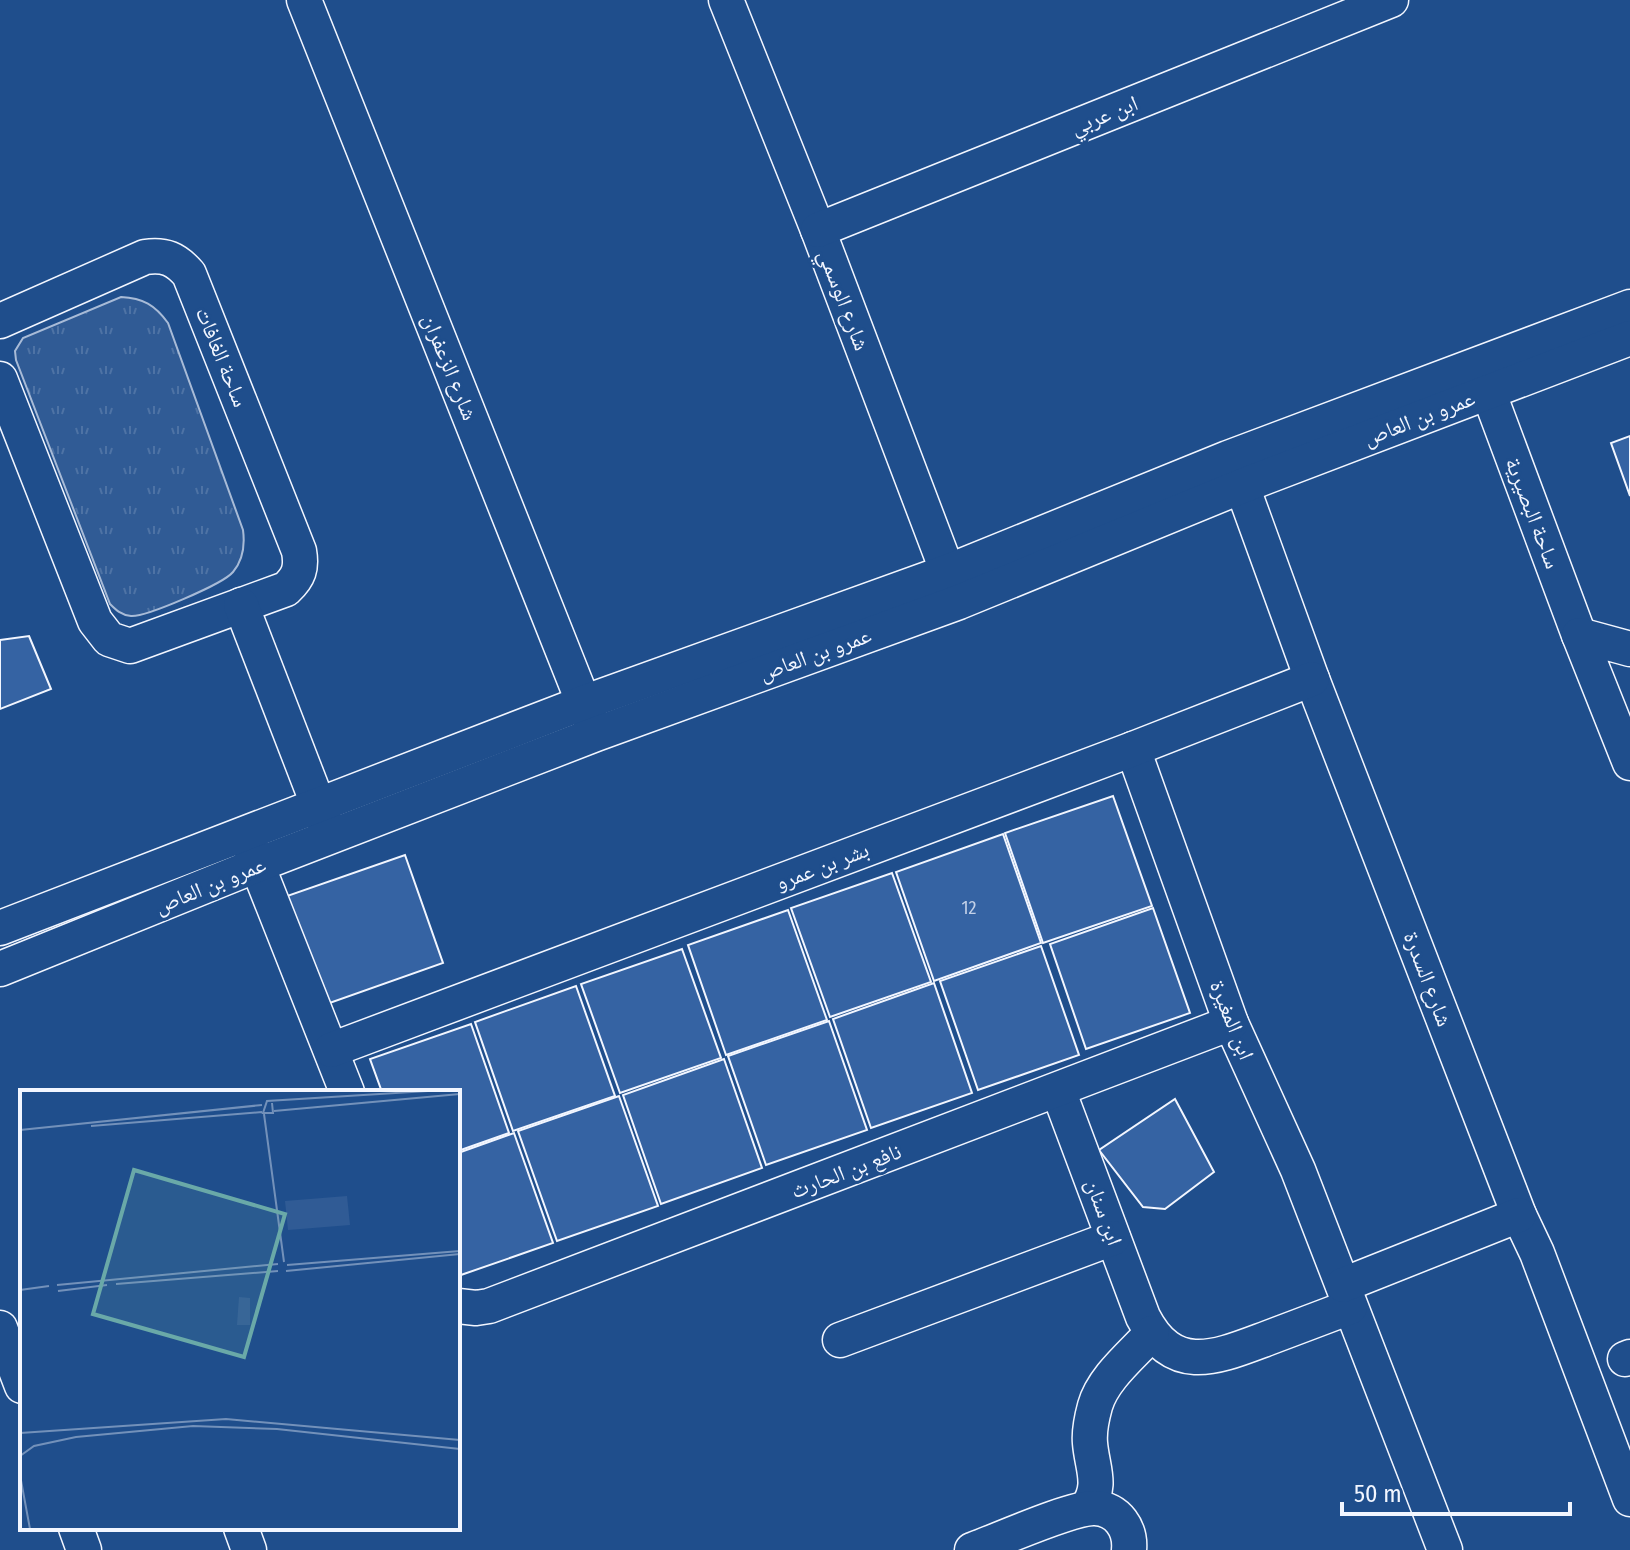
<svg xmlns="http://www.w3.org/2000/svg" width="1630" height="1550" font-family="'Fira Sans Condensed','Noto Naskh Arabic',sans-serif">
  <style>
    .grass { fill: url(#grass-tufts); stroke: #a8bbd7; stroke-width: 2 }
    .building { fill: #3563a3; stroke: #f2f6ff; stroke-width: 2 }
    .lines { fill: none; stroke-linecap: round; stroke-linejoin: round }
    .minor-casing { stroke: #f2f6ff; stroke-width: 37 }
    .minor { stroke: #1f4e8c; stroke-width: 34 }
    .labels { text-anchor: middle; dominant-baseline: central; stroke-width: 6; stroke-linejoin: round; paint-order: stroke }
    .number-label { font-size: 18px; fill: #c3d1e8 }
    .street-label { font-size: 22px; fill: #f2f6ff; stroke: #1f4e8c }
    .inset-road { fill: none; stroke: #7391ba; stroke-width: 2 }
    .view { fill: #6aa9a8; fill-opacity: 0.15; stroke: #6aa9a8; stroke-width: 4 }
    .inset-edge { fill: none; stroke: #f2f6ff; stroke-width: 4 }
  </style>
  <defs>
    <pattern id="grass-tufts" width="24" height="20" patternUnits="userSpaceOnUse" patternTransform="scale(2)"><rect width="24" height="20" fill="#305b95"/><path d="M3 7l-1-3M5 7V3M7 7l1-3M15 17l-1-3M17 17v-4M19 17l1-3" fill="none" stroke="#4e73a5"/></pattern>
  </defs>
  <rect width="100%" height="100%" fill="#1f4e8c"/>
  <!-- grass -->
  <path class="grass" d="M121 297C143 298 155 305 168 323L243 530C245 545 243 560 233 572 223 584 146 617 131 616 121 615 116 610 110 604L16 360 15 351 23 338Z"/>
  <!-- building -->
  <g class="building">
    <path d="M1630 436V496L1611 443Z"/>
    <path d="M29 636 51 689 0 709V640Z"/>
    <path d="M1113 796 1152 906 1043 943 1005 833Z"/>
    <path d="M1003 834 1041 943 934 981 896 872Z"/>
    <path d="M405 855 443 963 324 1005 287 896Z"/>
    <path d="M892 873 931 982 830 1017 791 908Z"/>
    <path d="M1153 908 1190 1013 1086 1049 1050 944Z"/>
    <path d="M788 910 827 1020 726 1055 688 945Z"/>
    <path d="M1041 946 1079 1055 978 1090 940 981Z"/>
    <path d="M682 949 721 1058 620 1093 581 984Z"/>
    <path d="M934 983 972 1093 871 1128 833 1019Z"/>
    <path d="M576 986 615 1096 513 1131 475 1022Z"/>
    <path d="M829 1021 867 1130 766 1165 728 1056Z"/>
    <path d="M471 1024 509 1133 458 1151V1092H382L370 1059Z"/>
    <path d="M724 1059 762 1168 661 1204 623 1095Z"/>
    <path d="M619 1096 658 1206 557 1241 518 1131Z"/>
    <path d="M1175 1099 1214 1172 1165 1209 1143 1207 1099 1150Z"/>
    <path d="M514 1133 553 1243 458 1276V1153Z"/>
  </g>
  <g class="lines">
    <defs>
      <g id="minor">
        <path d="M304 0 592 724"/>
        <path d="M726 0 818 230 956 594"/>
        <path d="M818 230 1391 0"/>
        <path d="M0 321 145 257C165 254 176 259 189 274L299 551C302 568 299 577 286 589L130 646 109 639 95 621 0 379"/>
        <path d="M1482 368 1488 391 1579 635"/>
        <path d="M1231 466 1242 486 1312 679 1519 1215 1537 1253 1630 1499"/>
        <path d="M241 605 326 825"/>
        <path d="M1630 649 1579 635 1630 763"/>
        <path d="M1133 749 1231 1023 1298 1170 1445 1550"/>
        <path d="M250 847 347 1092"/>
        <path d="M0 928 583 703 947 572 1228 458 1630 307"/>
        <path d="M0 969 257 865 596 734 959 602 1242 486 1630 338"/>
        <path d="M331 1050 1133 749 1312 679"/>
        <path d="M1058 1090 1143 1317C1174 1377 1217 1357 1268 1338 1295 1328 1323 1317 1350 1307"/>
        <path d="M1343 1285 1519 1215"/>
        <path d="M458 1306 476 1308 489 1306 1231 1023"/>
        <path d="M0 1328 22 1386"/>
        <path d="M840 1340 1113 1238"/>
        <path d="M1625 1359 1630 1357"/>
        <path d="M1087 1508C1103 1485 1092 1468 1090 1443 1089 1432 1092 1417 1095 1406 1103 1378 1132 1355 1152 1333"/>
        <path d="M76 1528 84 1550"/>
        <path d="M241 1528 249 1550"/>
        <path d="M972 1550C997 1541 1072 1507 1095 1508 1118 1509 1131 1529 1129 1550"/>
      </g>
    </defs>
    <!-- minor casing -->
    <use href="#minor" class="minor-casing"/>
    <!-- minor -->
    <use href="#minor" class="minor"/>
  </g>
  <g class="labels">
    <!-- number labels -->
    <g class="number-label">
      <text x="969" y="908">12</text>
    </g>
    <!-- street labels -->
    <g class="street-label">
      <text transform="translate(1104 115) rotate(-22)">ابن عربي</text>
      <text transform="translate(844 300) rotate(69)">شارع الوسمي</text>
      <text transform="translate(222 357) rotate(68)">ساحة الغافات</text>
      <text transform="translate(450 367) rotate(68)">شارع الزعفران</text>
      <text transform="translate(1419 418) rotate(-21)">عمرو بن العاص</text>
      <text transform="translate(1533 513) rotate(69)">ساحة البصيرية</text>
      <text transform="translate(815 654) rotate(-20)">عمرو بن العاص</text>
      <text transform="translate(822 866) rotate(-21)">بشر بن عمرو</text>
      <text transform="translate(210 885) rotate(-22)">عمرو بن العاص</text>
      <text transform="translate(1428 979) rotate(69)">شارع السدرة</text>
      <text transform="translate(1232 1020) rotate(68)">ابن المغيرة</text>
      <text transform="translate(846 1171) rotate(-21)">نافع بن الحارث</text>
      <text transform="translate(1104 1212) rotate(70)">ابن سنان</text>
    </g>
  </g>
  <!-- overview -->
  <g transform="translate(20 1090)">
    <rect width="440" height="440" fill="#1f4e8c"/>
    <path d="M327 106 330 135 268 140 265 111ZM219 207 230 208V235H217Z" fill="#305b95"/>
    <path class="inset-road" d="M252 13 253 23H243L247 11 408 1M254 21 440 4M244 24 264 172M71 36 242 22M0 40 242 15M267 175 440 161M266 181 440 164M96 194 258 181M37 195 258 174M0 200 29 196M38 201 87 195M0 343 206 329 440 350M0 366 14 356 56 347 173 336 257 339 440 359M0 385 10 439"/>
    <path class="view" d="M114 80 265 124 224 267 73 224Z"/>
    <rect width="440" height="440" class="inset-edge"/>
  </g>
  <!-- scale -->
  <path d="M1342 1502v12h228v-12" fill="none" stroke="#f2f6ff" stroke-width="4"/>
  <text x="1354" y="1502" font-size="24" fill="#f2f6ff" stroke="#1f4e8c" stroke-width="6" paint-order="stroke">50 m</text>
</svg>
